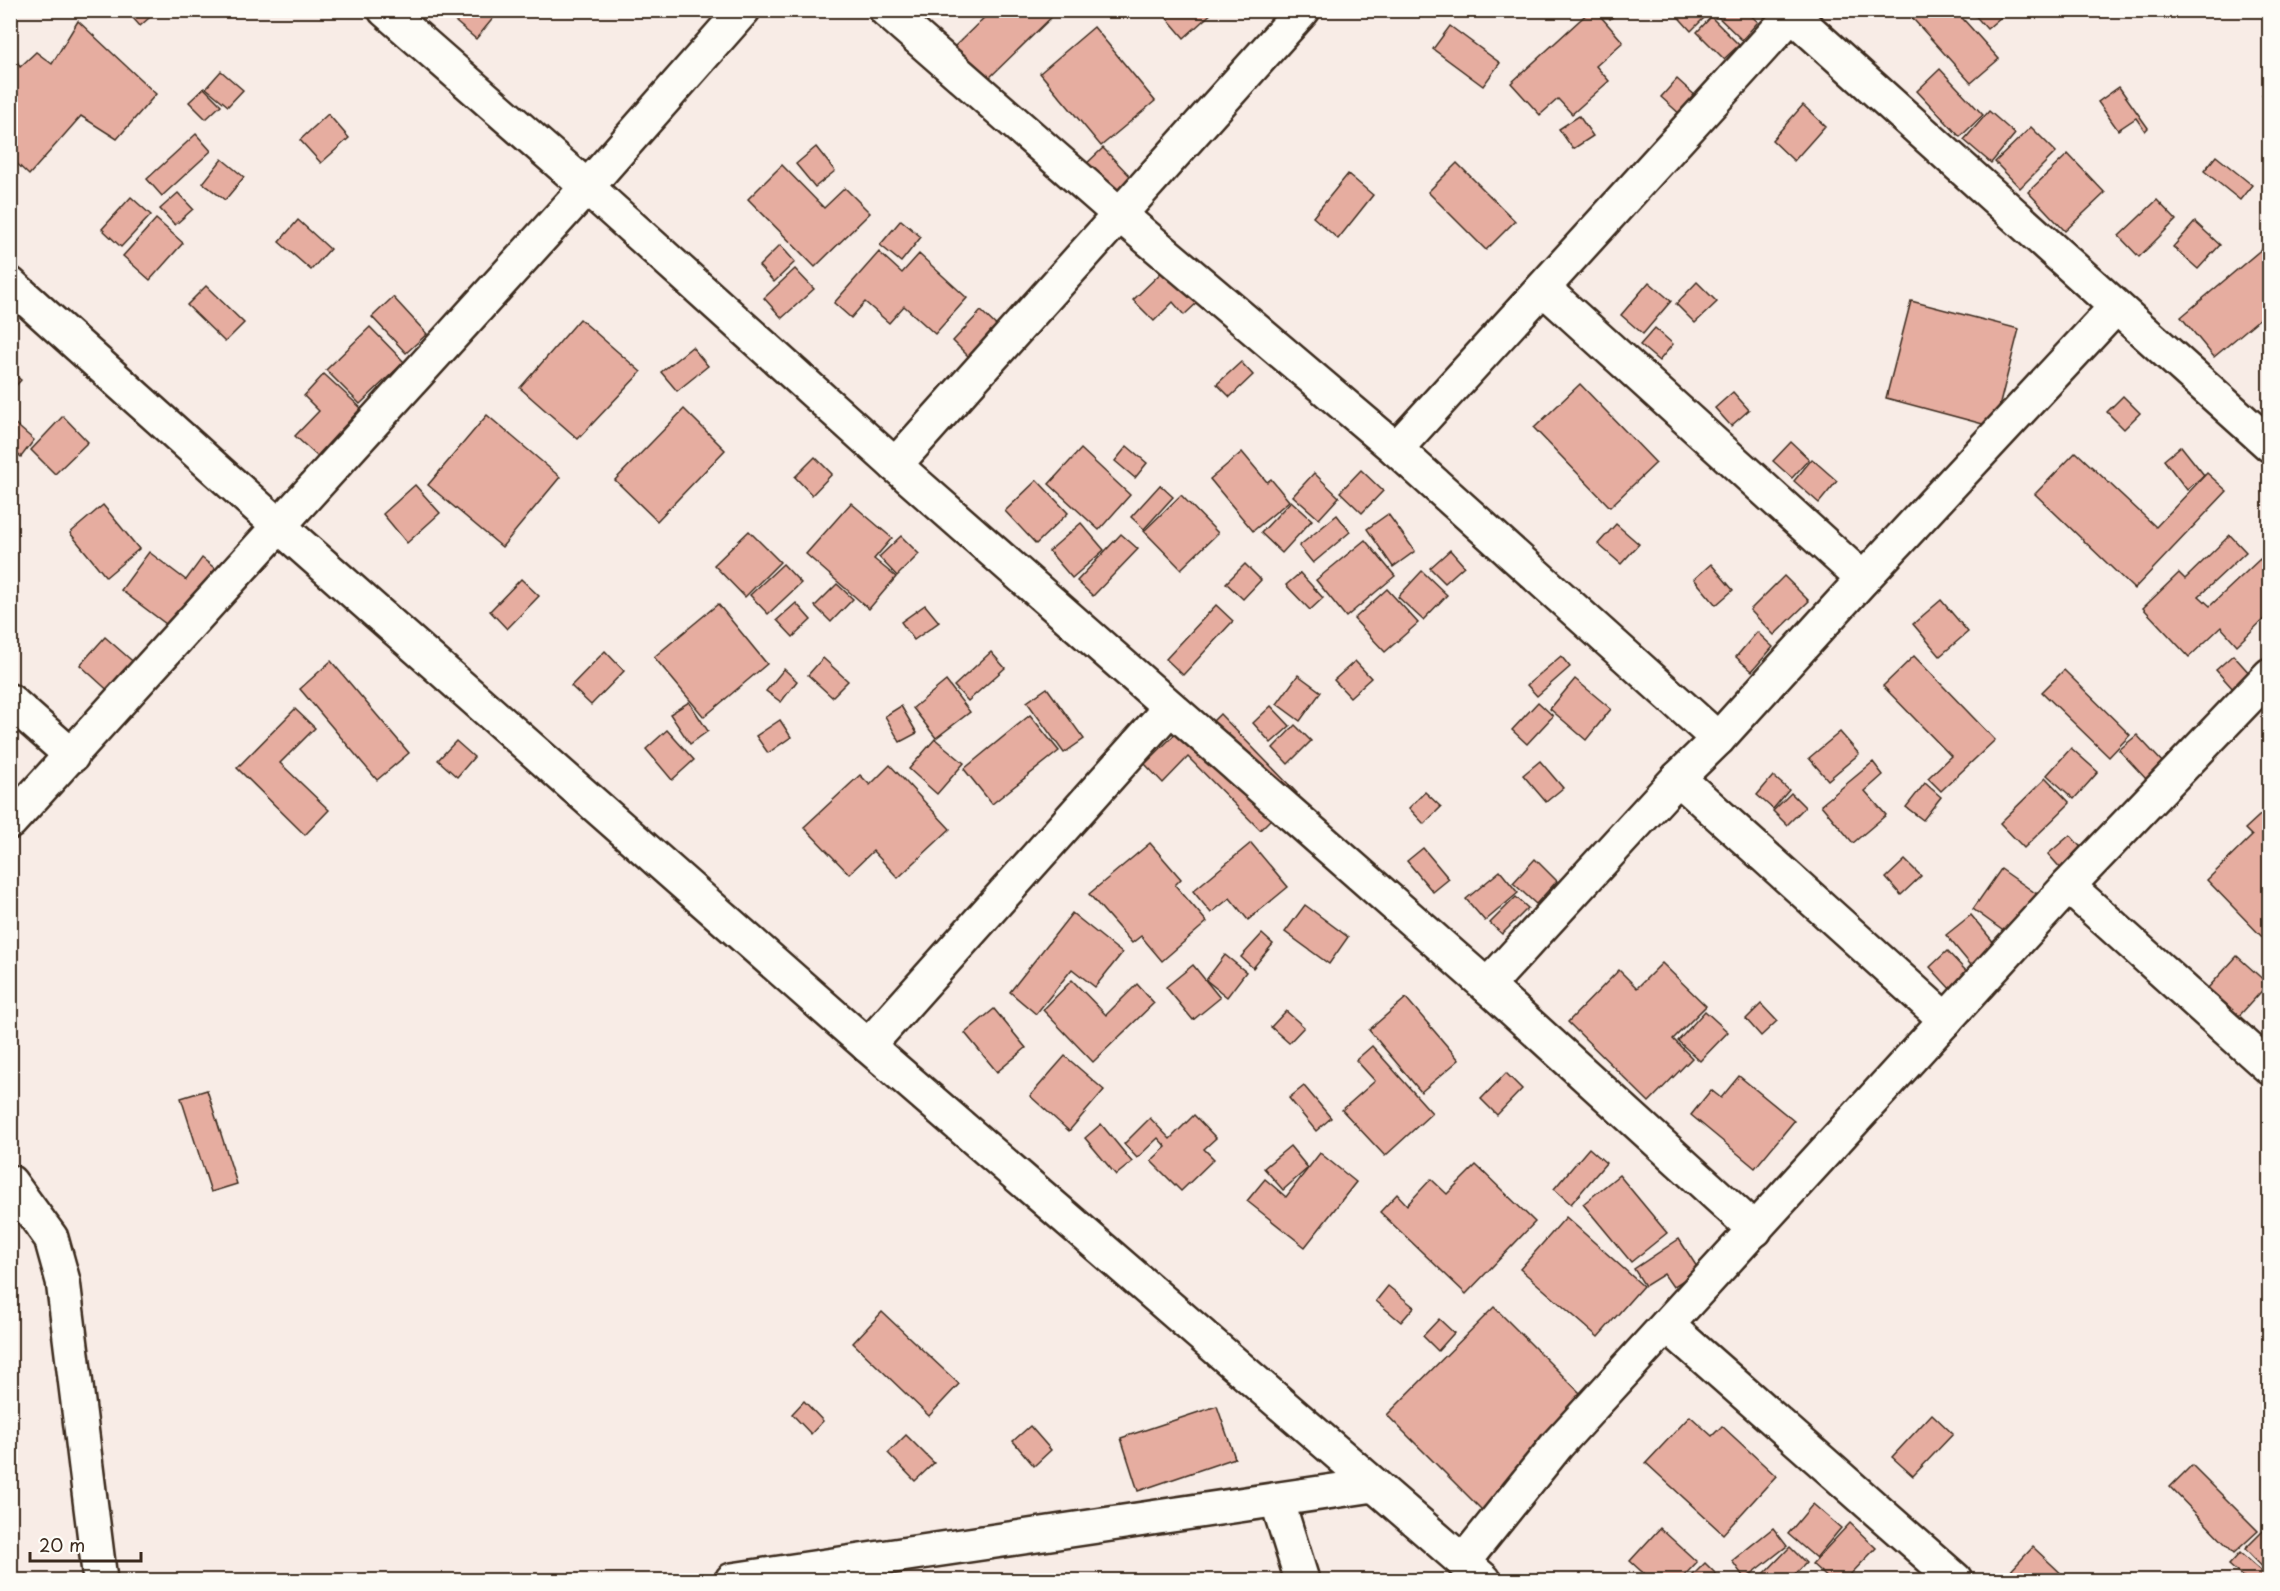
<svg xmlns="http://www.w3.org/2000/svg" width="2280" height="1591" font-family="'Playpen Sans',sans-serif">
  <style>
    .building { fill: #e6ada0; stroke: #3b2a1e; stroke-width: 1.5 }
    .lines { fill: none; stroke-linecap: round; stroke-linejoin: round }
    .street-casing { stroke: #3b2a1e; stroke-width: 38 }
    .secondary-casing { stroke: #3b2a1e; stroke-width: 38 }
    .street { stroke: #fdfcf7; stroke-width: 33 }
    .secondary { stroke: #fdfcf7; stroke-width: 33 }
  </style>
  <rect width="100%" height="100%" fill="#f8ece6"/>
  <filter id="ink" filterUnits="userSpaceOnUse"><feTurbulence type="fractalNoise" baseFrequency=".0167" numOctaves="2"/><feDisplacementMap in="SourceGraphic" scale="12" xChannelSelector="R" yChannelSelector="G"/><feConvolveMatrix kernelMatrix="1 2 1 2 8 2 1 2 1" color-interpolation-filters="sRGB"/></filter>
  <g filter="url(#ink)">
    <!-- building -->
    <g class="building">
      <path d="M126 10H158L140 26Z"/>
      <path d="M442 10H500L476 39Z"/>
      <path d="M992 10H1059L986 81 954 47Z"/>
      <path d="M1160 10H1215L1184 38Z"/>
      <path d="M1591 10H1595L1623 42 1596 66 1609 81 1572 114 1558 99 1540 115 1511 83Z"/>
      <path d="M1603 10H1621L1610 19Z"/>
      <path d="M1672 10H1704L1708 14 1691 31Z"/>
      <path d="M1714 10H1745L1758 22 1742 40 1713 12Z"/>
      <path d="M1905 10H1955L1999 59 1971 83Z"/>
      <path d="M1973 10H2009L1987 29 1972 12Z"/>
      <path d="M1711 17 1739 45 1724 59 1697 32Z"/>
      <path d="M78 21 156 94 117 139 81 116 29 175 10 157V47L20 67 36 52 52 64Z"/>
      <path d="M1450 26 1500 63 1483 86 1433 49Z"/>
      <path d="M1094 27 1155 101 1101 146 1040 73Z"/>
      <path d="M1940 69 1983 115 1960 137 1917 91Z"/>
      <path d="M221 71 243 90 228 106 206 88Z"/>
      <path d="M1677 79 1698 98 1682 116 1661 97Z"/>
      <path d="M2270 86V101L2262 95Z"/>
      <path d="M2119 87 2148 128 2145 131 2136 118 2118 130 2098 102Z"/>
      <path d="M204 88 221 105 206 119 189 102Z"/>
      <path d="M1803 105 1825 126 1794 161 1772 140Z"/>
      <path d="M1989 111 2015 134 1991 163 1964 140Z"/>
      <path d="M328 114 349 138 321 163 300 140Z"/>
      <path d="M1579 116 1593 136 1573 149 1559 129Z"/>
      <path d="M2031 127 2056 152 2020 188 1995 162Z"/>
      <path d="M196 134 211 151 162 196 147 179Z"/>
      <path d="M816 147 835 171 815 187 796 164Z"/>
      <path d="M1103 148 1133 179 1115 197 1084 166Z"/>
      <path d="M2068 154 2105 193 2065 231 2028 192Z"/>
      <path d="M2216 156 2252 185 2240 200 2204 171Z"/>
      <path d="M222 159 244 177 225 200 203 183Z"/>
      <path d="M1457 163 1515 221 1486 250 1428 192Z"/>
      <path d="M782 165 824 208 845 188 870 213 815 267 748 199Z"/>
      <path d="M1348 174 1373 195 1338 239 1313 217Z"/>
      <path d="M178 193 193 209 175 225 160 209Z"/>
      <path d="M131 197 151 215 121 247 102 229Z"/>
      <path d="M2157 200 2176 220 2139 257 2119 236Z"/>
      <path d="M156 219 183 243 150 280 123 256Z"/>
      <path d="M298 220 330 249 311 270 279 242Z"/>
      <path d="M901 220 921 237 901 262 880 245Z"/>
      <path d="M2195 222 2220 245 2198 269 2173 247Z"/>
      <path d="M2270 242V310L2214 357 2181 317Z"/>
      <path d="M780 245 795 262 774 282 759 266Z"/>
      <path d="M879 252 902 273 919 254 967 298 935 334 904 306 889 323 865 302 851 318 834 303Z"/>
      <path d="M1167 267 1199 301 1184 315 1173 302 1154 321 1133 300Z"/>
      <path d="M795 269 814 289 782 318 764 298Z"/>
      <path d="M1649 282 1671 301 1643 334 1621 315Z"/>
      <path d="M1697 282 1717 302 1695 323 1676 304Z"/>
      <path d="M206 286 244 323 225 342 187 305Z"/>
      <path d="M393 297 427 334 406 353 372 317Z"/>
      <path d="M1911 301 2019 329 1994 427 1886 398Z"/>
      <path d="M981 311 1004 333 975 363 953 341Z"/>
      <path d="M580 319 641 372 578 439 520 388Z"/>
      <path d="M370 327 404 362 360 404 326 370Z"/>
      <path d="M1655 328 1673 344 1659 361 1640 345Z"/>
      <path d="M692 347 708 366 677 391 661 372Z"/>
      <path d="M1241 362 1253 375 1230 397 1217 384Z"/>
      <path d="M10 371 21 380 10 392Z"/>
      <path d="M324 374 361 408 317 456 295 436 319 411 304 396Z"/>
      <path d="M1580 384 1656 463 1610 507 1534 428Z"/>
      <path d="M1733 392 1749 410 1731 426 1715 408Z"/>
      <path d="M2123 396 2140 413 2124 429 2107 412Z"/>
      <path d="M684 409 725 450 657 521 615 480Z"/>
      <path d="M487 415 560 477 502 547 428 485Z"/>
      <path d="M63 416 88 442 55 474 31 450Z"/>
      <path d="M13 422 34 440 21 457 10 448V424Z"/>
      <path d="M1791 442 1809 459 1792 478 1773 461Z"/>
      <path d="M1127 446 1147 463 1135 478 1115 461Z"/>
      <path d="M2181 446 2204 475 2187 490 2164 460Z"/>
      <path d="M1081 449 1130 495 1099 530 1049 484Z"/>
      <path d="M1242 452 1267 482 1271 479 1289 501 1253 531 1210 479Z"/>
      <path d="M2076 452 2156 527 2207 473 2227 491 2134 589 2035 494Z"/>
      <path d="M815 457 832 474 812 495 795 477Z"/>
      <path d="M1812 459 1837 481 1819 503 1794 481Z"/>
      <path d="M1361 470 1383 491 1362 513 1340 492Z"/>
      <path d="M1314 473 1339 497 1319 519 1293 496Z"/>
      <path d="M1037 480 1068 513 1036 544 1005 511Z"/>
      <path d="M415 485 440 513 407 543 383 514Z"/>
      <path d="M1160 485 1173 497 1144 529 1131 517Z"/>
      <path d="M1181 495 1218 533 1181 569 1144 531Z"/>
      <path d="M1291 501 1312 520 1282 553 1261 533Z"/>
      <path d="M851 503 892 538 874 559 896 577 869 609 806 554Z"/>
      <path d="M103 505 139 549 106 577 70 533Z"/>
      <path d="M1388 514 1415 551 1393 567 1367 529Z"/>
      <path d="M1337 515 1350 532 1313 563 1299 546Z"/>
      <path d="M1081 523 1104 550 1072 578 1049 551Z"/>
      <path d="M1616 524 1639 544 1621 564 1598 544Z"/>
      <path d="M749 531 780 562 745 597 714 565Z"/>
      <path d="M1121 534 1138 549 1093 596 1077 581Z"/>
      <path d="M2230 535 2246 552 2199 596 2210 606 2260 559 2270 569V613L2237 645 2221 627 2189 657 2143 608 2179 573 2185 579Z"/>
      <path d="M901 536 919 554 897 576 879 557Z"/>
      <path d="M1365 540 1395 576 1346 617 1316 580Z"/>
      <path d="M1450 550 1464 566 1445 583 1430 568Z"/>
      <path d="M149 552 186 580 202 558 218 571 174 630 121 590Z"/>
      <path d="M783 564 801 583 768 614 750 595Z"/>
      <path d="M1245 564 1261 580 1243 599 1226 583Z"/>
      <path d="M1711 564 1733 590 1716 605 1694 579Z"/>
      <path d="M1422 571 1447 595 1423 620 1398 597Z"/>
      <path d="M1300 573 1323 598 1310 610 1286 585Z"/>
      <path d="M1784 576 1809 601 1774 635 1750 610Z"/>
      <path d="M521 579 539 596 507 629 490 611Z"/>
      <path d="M837 584 853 599 831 622 815 606Z"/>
      <path d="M1387 589 1418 623 1385 652 1354 619Z"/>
      <path d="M1941 600 1968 632 1940 656 1913 624Z"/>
      <path d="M796 603 811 620 793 637 777 620Z"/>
      <path d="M718 604 767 664 704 717 654 657Z"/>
      <path d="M925 605 939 622 914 640 901 622Z"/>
      <path d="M1216 605 1233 621 1183 675 1166 659Z"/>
      <path d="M1757 632 1773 647 1752 671 1736 657Z"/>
      <path d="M105 637 138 666 113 695 80 665Z"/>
      <path d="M605 651 624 671 591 705 571 686Z"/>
      <path d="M991 652 1005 668 968 701 954 686Z"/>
      <path d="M2233 655 2251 675 2234 690 2216 670Z"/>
      <path d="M1561 656 1570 667 1537 696 1527 685Z"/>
      <path d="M1914 656 1995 740 1941 791 1928 778 1951 756 1883 686Z"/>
      <path d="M823 658 848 681 832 697 808 675Z"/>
      <path d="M331 661 409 753 377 780 300 689Z"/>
      <path d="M1355 661 1371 678 1350 697 1334 680Z"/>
      <path d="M784 669 797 681 781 702 766 691Z"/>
      <path d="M2064 670 2130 735 2109 757 2042 692Z"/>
      <path d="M1298 675 1321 692 1300 721 1277 704Z"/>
      <path d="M1575 679 1611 709 1586 740 1550 709Z"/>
      <path d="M946 681 970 712 936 738 913 708Z"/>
      <path d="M1047 688 1084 739 1064 753 1027 702Z"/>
      <path d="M689 702 708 731 690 744 670 714Z"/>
      <path d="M1538 702 1553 716 1527 744 1512 730Z"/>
      <path d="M901 706 917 733 900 742 885 716Z"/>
      <path d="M1271 706 1290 726 1271 743 1253 723Z"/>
      <path d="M295 709 315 728 280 763 329 810 305 835 237 768Z"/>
      <path d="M1220 714 1297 793 1260 830 1188 757 1163 783 1145 764 1184 725 1196 738Z"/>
      <path d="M1030 715 1059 751 992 804 964 769Z"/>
      <path d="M780 720 791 737 768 753 756 736Z"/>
      <path d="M1295 725 1311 741 1288 764 1273 748Z"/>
      <path d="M667 730 694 760 672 780 646 749Z"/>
      <path d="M1840 732 1859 754 1828 780 1809 758Z"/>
      <path d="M2137 735 2164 764 2147 780 2119 750Z"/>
      <path d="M935 739 964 763 937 794 909 769Z"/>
      <path d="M456 741 474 757 457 777 438 760Z"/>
      <path d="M2071 748 2098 772 2074 799 2047 775Z"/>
      <path d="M10 761 18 767 10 777Z"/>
      <path d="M1540 761 1563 788 1546 802 1523 775Z"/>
      <path d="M1873 762 1883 775 1865 791 1886 815 1853 843 1821 805Z"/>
      <path d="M890 765 950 829 898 878 873 851 849 874 804 827 860 775 870 785Z"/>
      <path d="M1773 776 1789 790 1773 809 1757 795Z"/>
      <path d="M2046 778 2070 803 2024 848 2000 823Z"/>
      <path d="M1925 783 1941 797 1923 820 1906 807Z"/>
      <path d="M1425 792 1441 807 1424 824 1409 808Z"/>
      <path d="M1791 793 1805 807 1787 825 1773 811Z"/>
      <path d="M2270 806V935L2265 940 2207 880 2252 836 2245 829Z"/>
      <path d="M2070 835 2085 852 2063 871 2048 854Z"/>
      <path d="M1150 843 1181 879 1175 885 1207 922 1162 961 1141 936 1132 943 1089 894Z"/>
      <path d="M1251 843 1288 887 1248 920 1230 898 1211 913 1193 891Z"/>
      <path d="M1423 848 1449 879 1433 892 1407 861Z"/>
      <path d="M1535 859 1557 881 1536 904 1513 883Z"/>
      <path d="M1905 860 1921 876 1901 895 1886 878Z"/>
      <path d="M2001 869 2038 895 2009 935 1973 909Z"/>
      <path d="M1500 871 1518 893 1485 921 1466 899Z"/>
      <path d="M1516 897 1528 908 1502 934 1490 923Z"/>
      <path d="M1305 905 1348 937 1329 964 1285 932Z"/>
      <path d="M1072 913 1122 953 1095 987 1072 969 1036 1014 1010 992Z"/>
      <path d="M1971 915 2000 950 1975 970 1946 935Z"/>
      <path d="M1262 934 1273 944 1253 968 1241 957Z"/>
      <path d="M1947 951 1970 975 1952 991 1930 967Z"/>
      <path d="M1225 955 1246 972 1227 997 1206 980Z"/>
      <path d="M2237 956 2268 984 2239 1016 2208 988Z"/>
      <path d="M1662 963 1706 1006 1673 1039 1692 1058 1649 1102 1568 1022 1619 970 1637 988Z"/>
      <path d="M1193 965 1220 998 1193 1020 1166 987Z"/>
      <path d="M1072 980 1106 1015 1137 984 1154 1003 1093 1062 1043 1010Z"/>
      <path d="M1406 998 1459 1060 1421 1092 1369 1030Z"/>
      <path d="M1761 1004 1777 1021 1761 1036 1746 1019Z"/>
      <path d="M994 1009 1026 1048 997 1072 965 1033Z"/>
      <path d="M1286 1011 1304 1027 1289 1043 1271 1027Z"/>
      <path d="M1705 1011 1728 1032 1700 1061 1678 1041Z"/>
      <path d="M1372 1046 1432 1113 1385 1156 1342 1110 1375 1081 1356 1060Z"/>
      <path d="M1065 1056 1104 1090 1069 1131 1030 1096Z"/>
      <path d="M1506 1073 1522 1089 1497 1115 1481 1099Z"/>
      <path d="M1739 1076 1794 1121 1755 1168 1691 1115 1711 1090 1721 1098Z"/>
      <path d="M1304 1086 1331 1118 1316 1131 1289 1098Z"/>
      <path d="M207 1090 237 1184 211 1192 181 1098Z"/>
      <path d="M1194 1115 1216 1138 1204 1149 1214 1159 1181 1191 1151 1161 1166 1147 1158 1138 1137 1158 1124 1144 1150 1118 1170 1139Z"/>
      <path d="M1101 1124 1132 1162 1116 1175 1085 1138Z"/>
      <path d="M1290 1146 1308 1168 1283 1190 1264 1168Z"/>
      <path d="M1589 1148 1606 1163 1571 1204 1554 1189Z"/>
      <path d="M1320 1153 1356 1182 1305 1247 1247 1201 1265 1179 1286 1197Z"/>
      <path d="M1476 1165 1535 1222 1466 1294 1380 1212 1397 1194 1407 1205 1431 1179 1447 1194Z"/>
      <path d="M1619 1175 1667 1233 1631 1262 1583 1204Z"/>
      <path d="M1566 1217 1643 1286 1598 1337 1520 1269Z"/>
      <path d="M1679 1239 1699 1270 1673 1287 1664 1274 1645 1286 1634 1269Z"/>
      <path d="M1388 1286 1414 1307 1401 1322 1376 1301Z"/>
      <path d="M1494 1307 1591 1404 1484 1512 1387 1415Z"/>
      <path d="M882 1312 959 1384 929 1416 853 1343Z"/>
      <path d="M1439 1319 1454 1333 1438 1351 1423 1336Z"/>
      <path d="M804 1401 823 1421 811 1434 792 1414Z"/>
      <path d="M1217 1406 1235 1458 1138 1491 1121 1438Z"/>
      <path d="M1932 1414 1953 1434 1913 1476 1892 1457Z"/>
      <path d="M1690 1416 1712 1436 1722 1426 1776 1476 1723 1534 1646 1463Z"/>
      <path d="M1030 1426 1051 1450 1034 1466 1013 1441Z"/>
      <path d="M906 1435 934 1463 915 1481 888 1453Z"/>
      <path d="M2192 1465 2258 1531 2234 1553 2170 1487Z"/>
      <path d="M1813 1504 1841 1528 1816 1558 1788 1534Z"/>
      <path d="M1850 1523 1876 1548 1845 1580H1830L1812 1564Z"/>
      <path d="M1660 1528 1697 1562 1680 1580H1651L1630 1561Z"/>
      <path d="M1773 1528 1787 1546 1745 1579 1732 1561Z"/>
      <path d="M2265 1529 2270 1534V1575L2245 1549Z"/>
      <path d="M1790 1547 1806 1563 1790 1580H1766L1762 1576Z"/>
      <path d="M2033 1547 2068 1580H2012L2007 1575Z"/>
      <path d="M2240 1553 2270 1579V1580H2246L2229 1565Z"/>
      <path d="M1705 1563 1722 1580H1688Z"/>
    </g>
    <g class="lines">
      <defs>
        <g id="street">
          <path d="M385 10 587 187 895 465 1487 986 1755 1230"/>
          <path d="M886 10 1119 214 1396 449 1718 739"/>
          <path d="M1792 15 2270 445"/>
          <path d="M1544 289 1863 579"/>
          <path d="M1396 449 1796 10"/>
          <path d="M895 465 1303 10"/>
          <path d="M10 701 72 756"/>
          <path d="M1678 778 1946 1020"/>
          <path d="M10 822 587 187 743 10"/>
          <path d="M2068 886 2270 1068"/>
          <path d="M1487 986 1678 778 1718 739 1863 579 2116 307"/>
          <path d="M868 1046 1170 708"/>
          <path d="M10 1182 51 1238 63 1281 100 1580"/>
          <path d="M1667 1325 1956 1580"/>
          <path d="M1277 1500 1302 1580"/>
          <path d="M732 1580 1374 1485"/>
        </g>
        <g id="secondary">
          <path d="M10 284 279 526 868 1046 1484 1580"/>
          <path d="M1463 1562 1557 1445 2068 886 2270 675"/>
        </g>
      </defs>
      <!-- street casing -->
      <use href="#street" class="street-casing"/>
      <!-- secondary casing -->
      <use href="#secondary" class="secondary-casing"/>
      <!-- street -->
      <use href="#street" class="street"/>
      <!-- secondary -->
      <use href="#secondary" class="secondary"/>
    </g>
  </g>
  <!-- margin -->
  <rect width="2280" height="1591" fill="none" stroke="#fdfcf7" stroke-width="36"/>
  <rect x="18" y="18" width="2244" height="1555" fill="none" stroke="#3b2a1e" stroke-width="2" filter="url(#ink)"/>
  <!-- scale -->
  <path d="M30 1552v9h111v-9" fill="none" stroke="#3b2a1e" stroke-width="3"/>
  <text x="39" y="1552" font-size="18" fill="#3b2a1e" stroke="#fdfcf7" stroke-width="4.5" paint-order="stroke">20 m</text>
</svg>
